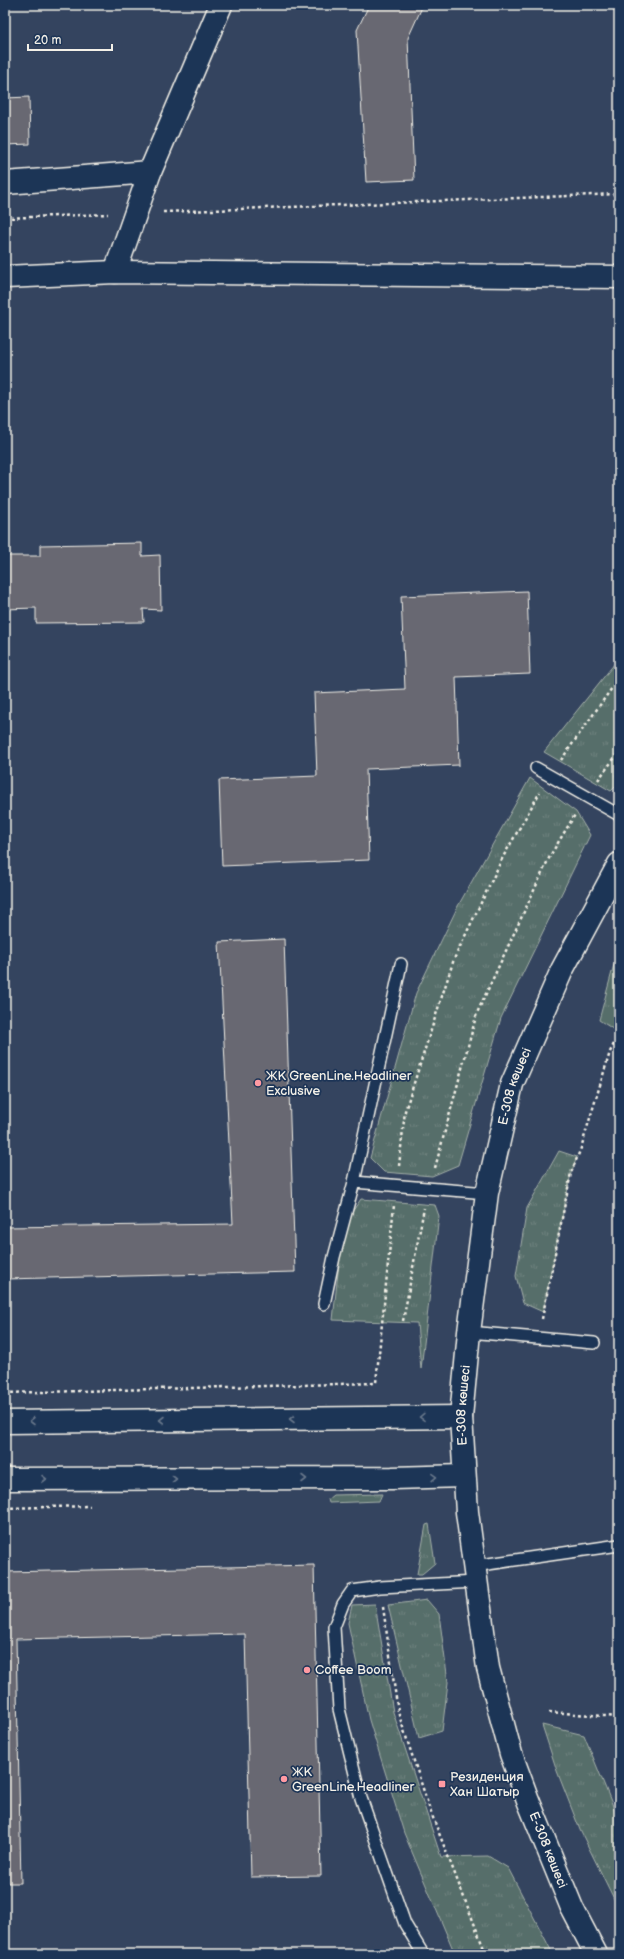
<svg xmlns="http://www.w3.org/2000/svg" width="624" height="1959" font-family="'Balsamiq Sans',sans-serif">
  <style>
    .grass { fill: url(#grass-tufts); stroke: #a5b0a9 }
    .building { fill: #686872; stroke: #f4f1e8 }
    .lines { fill: none; stroke-linecap: round; stroke-linejoin: round }
    .service-casing { stroke: #f4f1e8; stroke-width: 14 }
    .minor-casing { stroke: #f4f1e8; stroke-width: 25 }
    .tertiary-casing { stroke: #f4f1e8; stroke-width: 25 }
    .path { stroke: #f4f1e8; stroke-width: 2.5; stroke-dasharray: 3 3; stroke-linecap: butt }
    .service { stroke: #1d3557; stroke-width: 11 }
    .minor { stroke: #1d3557; stroke-width: 22 }
    .tertiary { stroke: #1d3557; stroke-width: 22 }
    .oneway { stroke: #68778a }
    .poi-dot { fill: #ff9aa2; stroke: #1d3557; stroke-width: 1.5 }
    .labels { text-anchor: middle; dominant-baseline: central; stroke-width: 3.5; stroke-linejoin: round; paint-order: stroke }
    .poi-label { font-size: 13px; fill: #f4f1e8; stroke: #1d3557; text-anchor: start }
    .street-label { font-size: 13px; fill: #f4f1e8; stroke: #1d3557 }
  </style>
  <defs>
    <pattern id="grass-tufts" width="24" height="20" patternUnits="userSpaceOnUse"><rect width="24" height="20" fill="#566e6a"/><path d="M3 7l-1-3M5 7V3M7 7l1-3M15 17l-1-3M17 17v-4M19 17l1-3" fill="none" stroke="#6f837f"/></pattern>
  </defs>
  <rect width="100%" height="100%" fill="#34445f"/>
  <filter id="ink" filterUnits="userSpaceOnUse"><feTurbulence type="fractalNoise" baseFrequency=".025" numOctaves="2"/><feDisplacementMap in="SourceGraphic" scale="8" xChannelSelector="R" yChannelSelector="G"/><feConvolveMatrix kernelMatrix="1 2 1 2 8 2 1 2 1" color-interpolation-filters="sRGB"/></filter>
  <g filter="url(#ink)">
    <!-- grass -->
    <g class="grass">
      <path d="M619 658V783L611 791 544 752Z"/>
      <path d="M530 778 576 812 590 835 501 1018 458 1165 432 1176 384 1172 370 1158 416 993 458 906Z"/>
      <path d="M619 946V1033L599 1020Z"/>
      <path d="M559 1151 577 1157 571 1173 543 1312 523 1303 516 1276 527 1208Z"/>
      <path d="M361 1199 435 1205 439 1216 421 1369 417 1323 333 1320 343 1225Z"/>
      <path d="M382 1494 379 1501 329 1503 328 1499 333 1495Z"/>
      <path d="M429 1524 435 1563 422 1574H417L426 1525Z"/>
      <path d="M427 1600 439 1614 448 1682 442 1731 419 1738 388 1605Z"/>
      <path d="M375 1604 393 1712 441 1857 488 1856 508 1868 553 1954H455L404 1833 369 1720 348 1623 352 1605Z"/>
      <path d="M542 1725 584 1735 619 1821V1909L580 1830 557 1771Z"/>
    </g>
    <!-- building -->
    <g class="building">
      <path d="M369 5H423L408 38 414 180 366 182 357 30Z"/>
      <path d="M29 97 30 144 5 145V98Z"/>
      <path d="M142 543V556L160 555 161 610 143 609 144 622 36 623V608L5 609V556H40V545Z"/>
      <path d="M527 591 530 674 456 677 459 765 366 769 369 860 222 866 219 780 317 776 314 693 405 689 401 596Z"/>
      <path d="M284 939 295 1272 5 1279V1227L233 1224 219 942Z"/>
      <path d="M314 1565 321 1876 251 1877 245 1634 16 1639 21 1883H5V1572Z"/>
    </g>
    <g class="lines">
      <defs>
        <g id="service">
          <path d="M536 768 619 815"/>
          <path d="M354 1182 487 1193"/>
          <path d="M324 1304 334 1257 354 1182 401 964"/>
          <path d="M469 1332 594 1343"/>
          <path d="M474 1566 619 1545"/>
          <path d="M423 1954 405 1924 361 1798 339 1709 334 1627 343 1604 352 1591 380 1587 476 1582"/>
        </g>
        <g id="minor">
          <path d="M5 183 150 172"/>
          <path d="M115 272 150 172 221 5"/>
          <path d="M5 277 115 272 619 277"/>
          <path d="M5 1422 461 1417"/>
          <path d="M5 1479 392 1478 464 1476"/>
        </g>
        <g id="tertiary">
          <path id="s1" d="M596 1954 572 1908 528 1800 511 1754 488 1668 467 1512 461 1417 469 1332 487 1193 512 1084 562 970 619 864"/>
        </g>
      </defs>
      <!-- service casing -->
      <use href="#service" class="service-casing"/>
      <!-- minor casing -->
      <use href="#minor" class="minor-casing"/>
      <!-- tertiary casing -->
      <use href="#tertiary" class="tertiary-casing"/>
      <!-- path -->
      <g class="path">
        <path d="M163 212 619 194"/>
        <path d="M5 218 108 214"/>
        <path d="M561 760 619 678"/>
        <path d="M598 780 619 752"/>
        <path d="M399 1166 405 1111 454 959 503 857 540 792"/>
        <path d="M435 1168 477 1013 550 856 576 813"/>
        <path d="M542 1319 571 1173 581 1148 610 1052 619 1033"/>
        <path d="M403 1321 424 1208"/>
        <path d="M5 1393 376 1383 394 1205"/>
        <path d="M5 1508 90 1506"/>
        <path d="M383 1607 398 1712 430 1810 486 1954"/>
        <path d="M549 1712 618 1717 619 1715"/>
      </g>
      <!-- service -->
      <use href="#service" class="service"/>
      <!-- minor -->
      <use href="#minor" class="minor"/>
      <!-- tertiary -->
      <use href="#tertiary" class="tertiary"/>
    </g>
    <!-- one-way arrows -->
    <defs><path id="oneway-chevron" d="M-2-3.5L2.5 0L-2 3.5" fill="none" stroke-width="1.6" stroke-linecap="round" stroke-linejoin="round"/></defs>
    <g class="oneway">
      <use href="#oneway-chevron" transform="translate(422 1417) rotate(179)"/>
      <use href="#oneway-chevron" transform="translate(292 1419) rotate(180)"/>
      <use href="#oneway-chevron" transform="translate(162 1420) rotate(180)"/>
      <use href="#oneway-chevron" transform="translate(32 1421) rotate(180)"/>
      <use href="#oneway-chevron" transform="translate(434 1477) rotate(-2)"/>
      <use href="#oneway-chevron" transform="translate(44 1479)"/>
      <use href="#oneway-chevron" transform="translate(174 1479)"/>
      <use href="#oneway-chevron" transform="translate(304 1479)"/>
    </g>
  </g>
  <!-- markers -->
  <g class="poi-dot">
    <circle cx="258" cy="1083" r="4"/>
    <circle cx="307" cy="1670" r="4"/>
    <circle cx="284" cy="1779" r="4"/>
    <rect x="438" y="1780" width="8" height="8" rx="2"/>
  </g>
  <g class="labels">
    <!-- poi labels -->
    <g class="poi-label">
      <text x="266" y="1076">ЖК GreenLine.Headliner<tspan x="266" dy="15">Exclusive</tspan></text>
      <text x="315" y="1670">Coffee Boom</text>
      <text x="292" y="1772">ЖК<tspan x="292" dy="15">GreenLine.Headliner</tspan></text>
      <text x="450" y="1777">Резиденция<tspan x="450" dy="15">Хан Шатыр</tspan></text>
    </g>
    <!-- street labels -->
    <g class="street-label">
      <text stroke="none"><textPath href="#s1" startOffset="895">Е-308 көшесі</textPath></text>
      <text stroke="none"><textPath href="#s1" startOffset="571">Е-308 көшесі</textPath></text>
      <text transform="translate(548 1850) rotate(68)">Е-308 көшесі</text>
    </g>
  </g>
  <!-- margin -->
  <rect width="624" height="1959" fill="none" stroke="#1d3557" stroke-width="20"/>
  <rect x="10" y="10" width="604" height="1939" fill="none" stroke="#f4f1e8" stroke-width="1.5" filter="url(#ink)"/>
  <!-- scale -->
  <path d="M28 44v6h84v-6" fill="none" stroke="#f4f1e8" stroke-width="2"/>
  <text x="34" y="44" font-size="12" fill="#f4f1e8" stroke="#1d3557" stroke-width="3" paint-order="stroke">20 m</text>
</svg>
